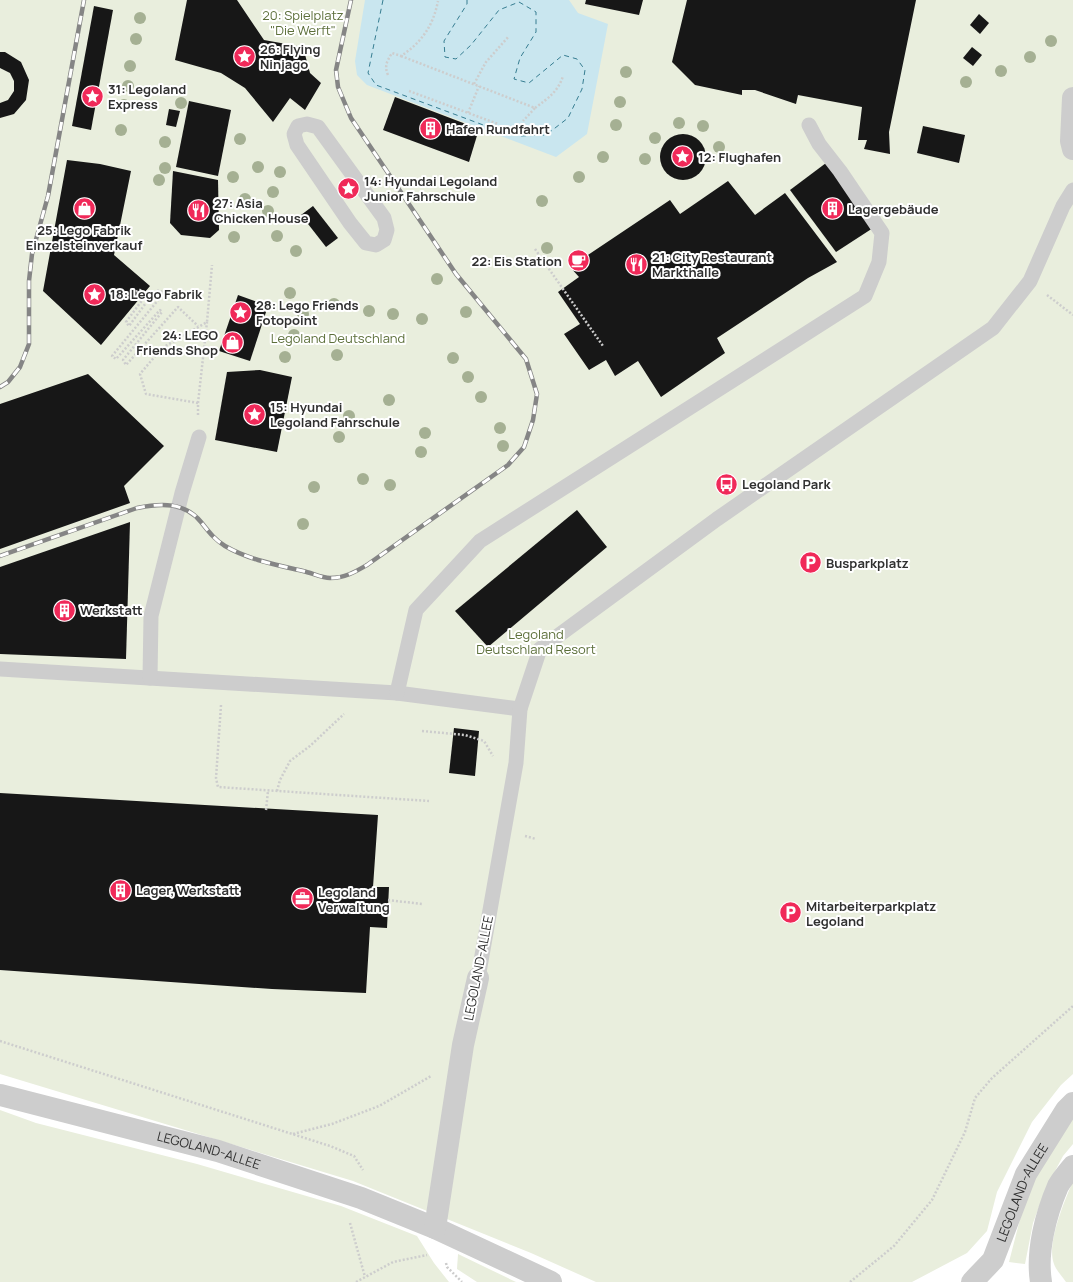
<svg xmlns="http://www.w3.org/2000/svg" width="1073" height="1282" font-family="Manrope,sans-serif">
  <style>
    .green { fill: #e9eedd }
    .water { fill: #c9e6ef }
    .lines { fill: none; stroke-linecap: round; stroke-linejoin: round }
    .ferry { stroke: #367d91; stroke-width: 1; stroke-dasharray: 5 4; stroke-linecap: butt }
    .building { fill: #171717 }
    .path { stroke: #cdcdcd; stroke-width: 2.5; stroke-dasharray: 2 2; stroke-linecap: butt }
    .service { stroke: #cdcdcd; stroke-width: 15 }
    .minor { stroke: #cdcdcd; stroke-width: 22 }
    .tertiary { stroke: #cdcdcd; stroke-width: 22 }
    .rail-casing { stroke: #858585; stroke-width: 4.5 }
    .rail { stroke: #fff; stroke-width: 3; stroke-dasharray: 9; stroke-linecap: butt }
    .tree { fill: #a5b093 }
    .labels { text-anchor: middle; dominant-baseline: central; stroke-width: 4; stroke-linejoin: round; paint-order: stroke }
    .park-label { font-size: 13px; fill: #5c6f3a; stroke: #fff }
    .poi-label { font-size: 13px; font-weight: bold; fill: #303030; stroke: #fff; text-anchor: start }
    .street-label { font-size: 13px; fill: #303030; stroke: #fff }
  </style>
  <rect width="100%" height="100%" fill="#fff"/>
  <!-- green -->
  <g class="green">
    <path d="M0 0H1073V1074L1061 1085 1032 1122 997 1192 987 1231 967 1253 912 1282H596L531 1253 353 1181 0 1074Z"/>
    <path d="M0 1110 36 1123 197 1164 341 1206 417 1236 434 1263 449 1282H0Z"/>
    <path d="M1073 1118V1144L1063 1156 1046 1188 1033 1223 1025 1264 1009 1262 1026 1196 1044 1157Z"/>
    <path d="M1073 1181V1282H1066C1062 1276 1056 1270 1054 1264 1046 1244 1065 1200 1073 1181Z"/>
    <path d="M458 1254 516 1282H477L457 1269Z"/>
  </g>
  <!-- water -->
  <path class="water" d="M365 0H569L578 13 608 24 587 134 556 157 367 85 357 75 355 61Z"/>
  <g class="lines">
    <!-- ferry -->
    <path class="ferry" d="M383 0 368 73 376 85 494 129 519 136 546 135 568 118 582 89 585 70 577 59 563 55 529 83 514 79 520 58 536 32V12L519 2 499 10 471 45 456 59 445 57 444 41 467 4V0"/>
  </g>
  <!-- building -->
  <g class="building">
    <path d="M187 0H237L264 40 303 47 310 73 321 83 305 110 290 98 273 122 245 88 221 73 175 60Z"/>
    <path d="M586 0H643L639 15 585 4Z"/>
    <path d="M687 0H916L889 132 890 154 864 149 867 140H858L862 107 798 95 796 104 755 90H742V95L695 85 672 62Z"/>
    <path d="M94 6 113 10 91 130 72 126Z"/>
    <path d="M979 14 989 23 980 34 970 25Z"/>
    <path d="M972 47 982 55 973 66 963 58Z"/>
    <path d="M0 52H5L21 62 29 80 26 100 14 114 0 118V103L8 100 14 91V81L10 73 0 68Z"/>
    <path d="M395 97 479 129 469 162 383 130Z"/>
    <path d="M189 101 231 110 218 176 176 167Z"/>
    <path d="M169 109 180 111 176 127 166 125Z"/>
    <path d="M923 126 965 135 959 163 917 153Z"/>
    <circle cx="683" cy="157" r="23"/>
    <path d="M67 160 100 164 131 171 114 255 150 286 101 345 43 291Z"/>
    <path d="M826 163 873 228 836 252 790 190Z"/>
    <path d="M173 171 218 180 219 230 210 238 181 235 170 223Z"/>
    <path d="M728 181 755 215 785 193 837 262 808 278 717 338 725 353 661 397 638 361 615 376 606 360 589 370 564 334 580 324 558 292 579 277 570 267 670 200 680 214Z"/>
    <path d="M313 206 338 238 326 247 301 215Z"/>
    <path d="M238 295 268 306 250 361 219 351Z"/>
    <path d="M260 370 292 377 277 452 215 440 227 372Z"/>
    <path d="M88 374 164 446 124 486 130 503 0 549V404Z"/>
    <path d="M577 510 607 547 488 647 455 611Z"/>
    <path d="M130 522 126 659 0 654V567Z"/>
    <path d="M454 728 479 731 475 776 449 773Z"/>
    <path d="M0 793 378 815 373 887H389L387 928 370 927 366 993 272 989 0 970Z"/>
  </g>
  <g class="lines">
    <!-- path -->
    <g class="path">
      <path d="M401 56 535 108 523 121"/>
      <path d="M388 75C384 66 387 61 392 53L401 56C422 42 433 26 438 1"/>
      <path d="M474 84 486 62 509 36"/>
      <path d="M409 91 498 124"/>
      <path d="M535 108C548 98 558 92 563 76"/>
      <path d="M468 113 479 86"/>
      <path d="M535 249 603 346"/>
      <path d="M132 293 140 290 146 295 126 322 129 326 151 296 159 290 164 293 112 356 116 359 160 310 162 312 123 360 126 365 178 307 198 326"/>
      <path d="M1047 295 1073 315"/>
      <path d="M198 403 146 394 140 374 162 348 207 322 212 265"/>
      <path d="M198 415V403L207 322"/>
      <path d="M221 705 216 778 218 787 429 801"/>
      <path d="M422 731 465 735 484 741 493 756"/>
      <path d="M277 791 280 780 290 761 310 746 344 714"/>
      <path d="M266 810 268 791"/>
      <path d="M525 836 536 839"/>
      <path d="M388 900 422 904"/>
      <path d="M0 1041 330 1146 354 1156 363 1170"/>
      <path d="M293 1134 332 1124 379 1106 431 1076"/>
      <path d="M350 1223 365 1277"/>
      <path d="M446 1263 447 1267 462 1282"/>
      <path d="M356 1282 393 1262 427 1255"/>
      <path d="M850 1282 894 1246 932 1200 965 1132 975 1098 992 1078 1073 1006"/>
    </g>
    <!-- service -->
    <g class="service">
      <path d="M307 124 318 127 384 218 387 230 384 240 376 245 366 243 350 223 297 145 294 134 298 126Z"/>
      <path d="M0 669 397 693 520 709"/>
      <path d="M150 678 151 616 182 493 199 437"/>
      <path d="M397 693 416 610 480 541 865 296 879 262 882 233 840 171 819 144 809 125"/>
      <path d="M478 978 516 763 520 709 540 649 717 519 993 328 1030 281 1063 206 1073 190"/>
    </g>
    <!-- minor -->
    <g class="minor">
      <path d="M1073 98 1071 141 1073 149"/>
      <path id="s1" d="M0 1095 218 1151 361 1198 435 1228 551 1282"/>
      <path id="s2" d="M972 1282 993 1260 1026 1174 1066 1110 1073 1103"/>
      <path d="M1041 1282C1036 1251 1046 1214 1058 1186 1062 1179 1068 1172 1073 1166"/>
    </g>
    <!-- tertiary -->
    <path class="tertiary" d="M435 1228 463 1045 478 978"/>
    <defs>
      <g id="rail">
        <path d="M0 387 8 382 20 367 29 344V281L32 254 48 196 84 0"/>
        <path d="M0 556 137 508C161 503 185 502 201 522 209 532 215 540 225 546 249 560 277 565 303 571 312 573 322 578 330 578 345 578 355 572 367 565L508 465 524 447 533 420 537 394 526 359 456 274 351 118 338 87 336 70 351 0"/>
      </g>
    </defs>
    <!-- rail casing -->
    <use href="#rail" class="rail-casing"/>
    <!-- rail -->
    <use href="#rail" class="rail"/>
  </g>
  <!-- trees -->
  <g class="tree">
    <circle cx="140" cy="18" r="6"/>
    <circle cx="136" cy="39" r="6"/>
    <circle cx="1051" cy="41" r="6"/>
    <circle cx="1030" cy="57" r="6"/>
    <circle cx="130" cy="66" r="6"/>
    <circle cx="1001" cy="71" r="6"/>
    <circle cx="626" cy="72" r="6"/>
    <circle cx="966" cy="82" r="6"/>
    <circle cx="128" cy="86" r="6"/>
    <circle cx="620" cy="102" r="6"/>
    <circle cx="181" cy="103" r="6"/>
    <circle cx="124" cy="105" r="6"/>
    <circle cx="679" cy="123" r="6"/>
    <circle cx="616" cy="125" r="6"/>
    <circle cx="703" cy="126" r="6"/>
    <circle cx="121" cy="130" r="6"/>
    <circle cx="655" cy="138" r="6"/>
    <circle cx="240" cy="139" r="6"/>
    <circle cx="165" cy="142" r="6"/>
    <circle cx="719" cy="147" r="6"/>
    <circle cx="603" cy="157" r="6"/>
    <circle cx="645" cy="159" r="6"/>
    <circle cx="258" cy="167" r="6"/>
    <circle cx="165" cy="168" r="6"/>
    <circle cx="280" cy="172" r="6"/>
    <circle cx="233" cy="177" r="6"/>
    <circle cx="579" cy="177" r="6"/>
    <circle cx="159" cy="180" r="6"/>
    <circle cx="273" cy="192" r="6"/>
    <circle cx="245" cy="199" r="6"/>
    <circle cx="542" cy="201" r="6"/>
    <circle cx="268" cy="211" r="6"/>
    <circle cx="277" cy="236" r="6"/>
    <circle cx="234" cy="237" r="6"/>
    <circle cx="547" cy="248" r="6"/>
    <circle cx="296" cy="251" r="6"/>
    <circle cx="437" cy="279" r="6"/>
    <circle cx="290" cy="293" r="6"/>
    <circle cx="334" cy="304" r="6"/>
    <circle cx="369" cy="311" r="6"/>
    <circle cx="466" cy="312" r="6"/>
    <circle cx="303" cy="314" r="6"/>
    <circle cx="393" cy="314" r="6"/>
    <circle cx="422" cy="319" r="6"/>
    <circle cx="294" cy="335" r="6"/>
    <circle cx="337" cy="355" r="6"/>
    <circle cx="285" cy="357" r="6"/>
    <circle cx="453" cy="358" r="6"/>
    <circle cx="468" cy="377" r="6"/>
    <circle cx="481" cy="397" r="6"/>
    <circle cx="389" cy="400" r="6"/>
    <circle cx="349" cy="416" r="6"/>
    <circle cx="500" cy="428" r="6"/>
    <circle cx="425" cy="433" r="6"/>
    <circle cx="339" cy="437" r="6"/>
    <circle cx="503" cy="446" r="6"/>
    <circle cx="421" cy="452" r="6"/>
    <circle cx="363" cy="479" r="6"/>
    <circle cx="390" cy="485" r="6"/>
    <circle cx="314" cy="487" r="6"/>
    <circle cx="303" cy="524" r="6"/>
  </g>
  <!-- icons -->
  <defs>
    <symbol id="sight-disc" viewBox="-11 -11 22 22"><circle r="9.5" fill="#f02959" stroke="#fff"/><path d="M0-6L1.8-2.2L6-1.7L2.9 1.2L3.7 5.4L0 3.3L-3.7 5.4L-2.9 1.2L-6-1.7L-1.8-2.2Z" fill="#fff"/></symbol>
    <symbol id="building-disc" viewBox="-11 -11 22 22"><circle r="9.5" fill="#f02959" stroke="#fff"/><path d="M-4-6H4V6H1V3H-1V6H-4ZM-2.5-4.3h1.7v1.8h-1.7ZM.8-4.3h1.7v1.8H.8ZM-2.5-1h1.7V.8h-1.7ZM.8-1h1.7V.8H.8Z" fill="#fff"/></symbol>
    <symbol id="shop-disc" viewBox="-11 -11 22 22"><circle r="9.5" fill="#f02959" stroke="#fff"/><path d="M-5-2.5h2.3a2.7 3.5 0 0 1 5.4 0H5L5.5 6h-11ZM-1.5-2.5h3a1.5 2.3 0 0 0-3 0Z" fill="#fff"/></symbol>
    <symbol id="restaurant-disc" viewBox="-11 -11 22 22"><circle r="9.5" fill="#f02959" stroke="#fff"/><path d="M-5-6h1v4h1v-4h1v4h1v-4h1v5L-1.5 .5V6h-2V.5L-5-1ZM5-6V6H3V1.5H1.5Q1.5-4 5-6Z" fill="#fff"/></symbol>
    <symbol id="cafe-disc" viewBox="-11 -11 22 22"><circle r="9.5" fill="#f02959" stroke="#fff"/><path d="M-5.5-4.5H6V0H3Q3 3.5 0 3.5H-2.5Q-5.5 3.5-5.5 0ZM3-3.2v2h1.7v-2ZM-6 4.5H4V6H-6Z" fill="#fff"/></symbol>
    <symbol id="bus-disc" viewBox="-11 -11 22 22"><circle r="9.5" fill="#f02959" stroke="#fff"/><path d="M-5-6H5V4H4V6H2V4H-2V6H-4V4H-5ZM-3.5-4V0h7V-4ZM-3.5 1.2v1.5H-2V1.2ZM2 1.2v1.5H3.5V1.2Z" fill="#fff"/></symbol>
    <symbol id="parking-disc" viewBox="-11 -11 22 22"><circle r="9.5" fill="#f02959" stroke="#fff"/><path d="M-3.5-5.5H1a3.5 3.5 0 0 1 0 7H-1V5.5H-3.5ZM-1-3.4V-.6H.8a1.4 1.4 0 0 0 0-2.8Z" fill="#fff"/></symbol>
    <symbol id="office-disc" viewBox="-11 -11 22 22"><circle r="9.5" fill="#f02959" stroke="#fff"/><path d="M-6-3h4V-5.5h4V-3h4V5H-6ZM-1-4.5V-3h2v-1.5ZM-6 0V1H6V0Z" fill="#fff"/></symbol>
  </defs>
  <g fill-rule="evenodd">
    <use href="#sight-disc" x="232" y="44" width="25" height="25"/>
    <use href="#sight-disc" x="80" y="84" width="25" height="25"/>
    <use href="#building-disc" x="418" y="116" width="25" height="25"/>
    <use href="#sight-disc" x="670" y="144" width="25" height="25"/>
    <use href="#sight-disc" x="336" y="176" width="25" height="25"/>
    <use href="#shop-disc" x="72" y="196" width="25" height="25"/>
    <use href="#building-disc" x="820" y="196" width="25" height="25"/>
    <use href="#restaurant-disc" x="186" y="198" width="25" height="25"/>
    <use href="#cafe-disc" x="566" y="248" width="25" height="25"/>
    <use href="#restaurant-disc" x="624" y="252" width="25" height="25"/>
    <use href="#sight-disc" x="82" y="282" width="25" height="25"/>
    <use href="#sight-disc" x="228" y="300" width="25" height="25"/>
    <use href="#shop-disc" x="220" y="330" width="25" height="25"/>
    <use href="#sight-disc" x="242" y="402" width="25" height="25"/>
    <use href="#bus-disc" x="714" y="472" width="25" height="25"/>
    <use href="#parking-disc" x="798" y="550" width="25" height="25"/>
    <use href="#building-disc" x="52" y="598" width="25" height="25"/>
    <use href="#building-disc" x="108" y="878" width="25" height="25"/>
    <use href="#office-disc" x="290" y="886" width="25" height="25"/>
    <use href="#parking-disc" x="778" y="900" width="25" height="25"/>
  </g>
  <g class="labels">
    <!-- park labels -->
    <g class="park-label">
      <text x="303" y="15">20: Spielplatz<tspan x="303" dy="15">"Die Werft"</tspan></text>
      <text x="338" y="338">Legoland Deutschland</text>
      <text x="536" y="634">Legoland<tspan x="536" dy="15">Deutschland Resort</tspan></text>
    </g>
    <!-- poi labels -->
    <g class="poi-label">
      <text x="260" y="49">26: Flying<tspan x="260" dy="15">Ninjago</tspan></text>
      <text x="108" y="89">31: Legoland<tspan x="108" dy="15">Express</tspan></text>
      <text x="446" y="129">Hafen Rundfahrt</text>
      <text x="698" y="157">12: Flughafen</text>
      <text x="364" y="181">14: Hyundai Legoland<tspan x="364" dy="15">Junior Fahrschule</tspan></text>
      <text x="214" y="203">27: Asia<tspan x="214" dy="15">Chicken House</tspan></text>
      <text x="848" y="209">Lagergebäude</text>
      <text x="84" y="230" text-anchor="middle">25: Lego Fabrik<tspan x="84" dy="15">Einzelsteinverkauf</tspan></text>
      <text x="652" y="257">21: City Restaurant<tspan x="652" dy="15">Markthalle</tspan></text>
      <text x="562" y="261" text-anchor="end">22: Eis Station</text>
      <text x="110" y="294">18: Lego Fabrik</text>
      <text x="256" y="305">28: Lego Friends<tspan x="256" dy="15">Fotopoint</tspan></text>
      <text x="218" y="335" text-anchor="end">24: LEGO<tspan x="218" dy="15">Friends Shop</tspan></text>
      <text x="270" y="407">15: Hyundai<tspan x="270" dy="15">Legoland Fahrschule</tspan></text>
      <text x="742" y="484">Legoland Park</text>
      <text x="826" y="563">Busparkplatz</text>
      <text x="80" y="610">Werkstatt</text>
      <text x="136" y="890">Lager, Werkstatt</text>
      <text x="318" y="892">Legoland<tspan x="318" dy="15">Verwaltung</tspan></text>
      <text x="806" y="906">Mitarbeiterparkplatz<tspan x="806" dy="15">Legoland</tspan></text>
    </g>
    <!-- street labels -->
    <g class="street-label">
      <text transform="translate(478 968) rotate(-79)">LEGOLAND-ALLEE</text>
      <text stroke="none"><textPath href="#s1" startOffset="216">LEGOLAND-ALLEE</textPath></text>
      <text stroke="none"><textPath href="#s2" startOffset="104">LEGOLAND-ALLEE</textPath></text>
    </g>
  </g>
</svg>
